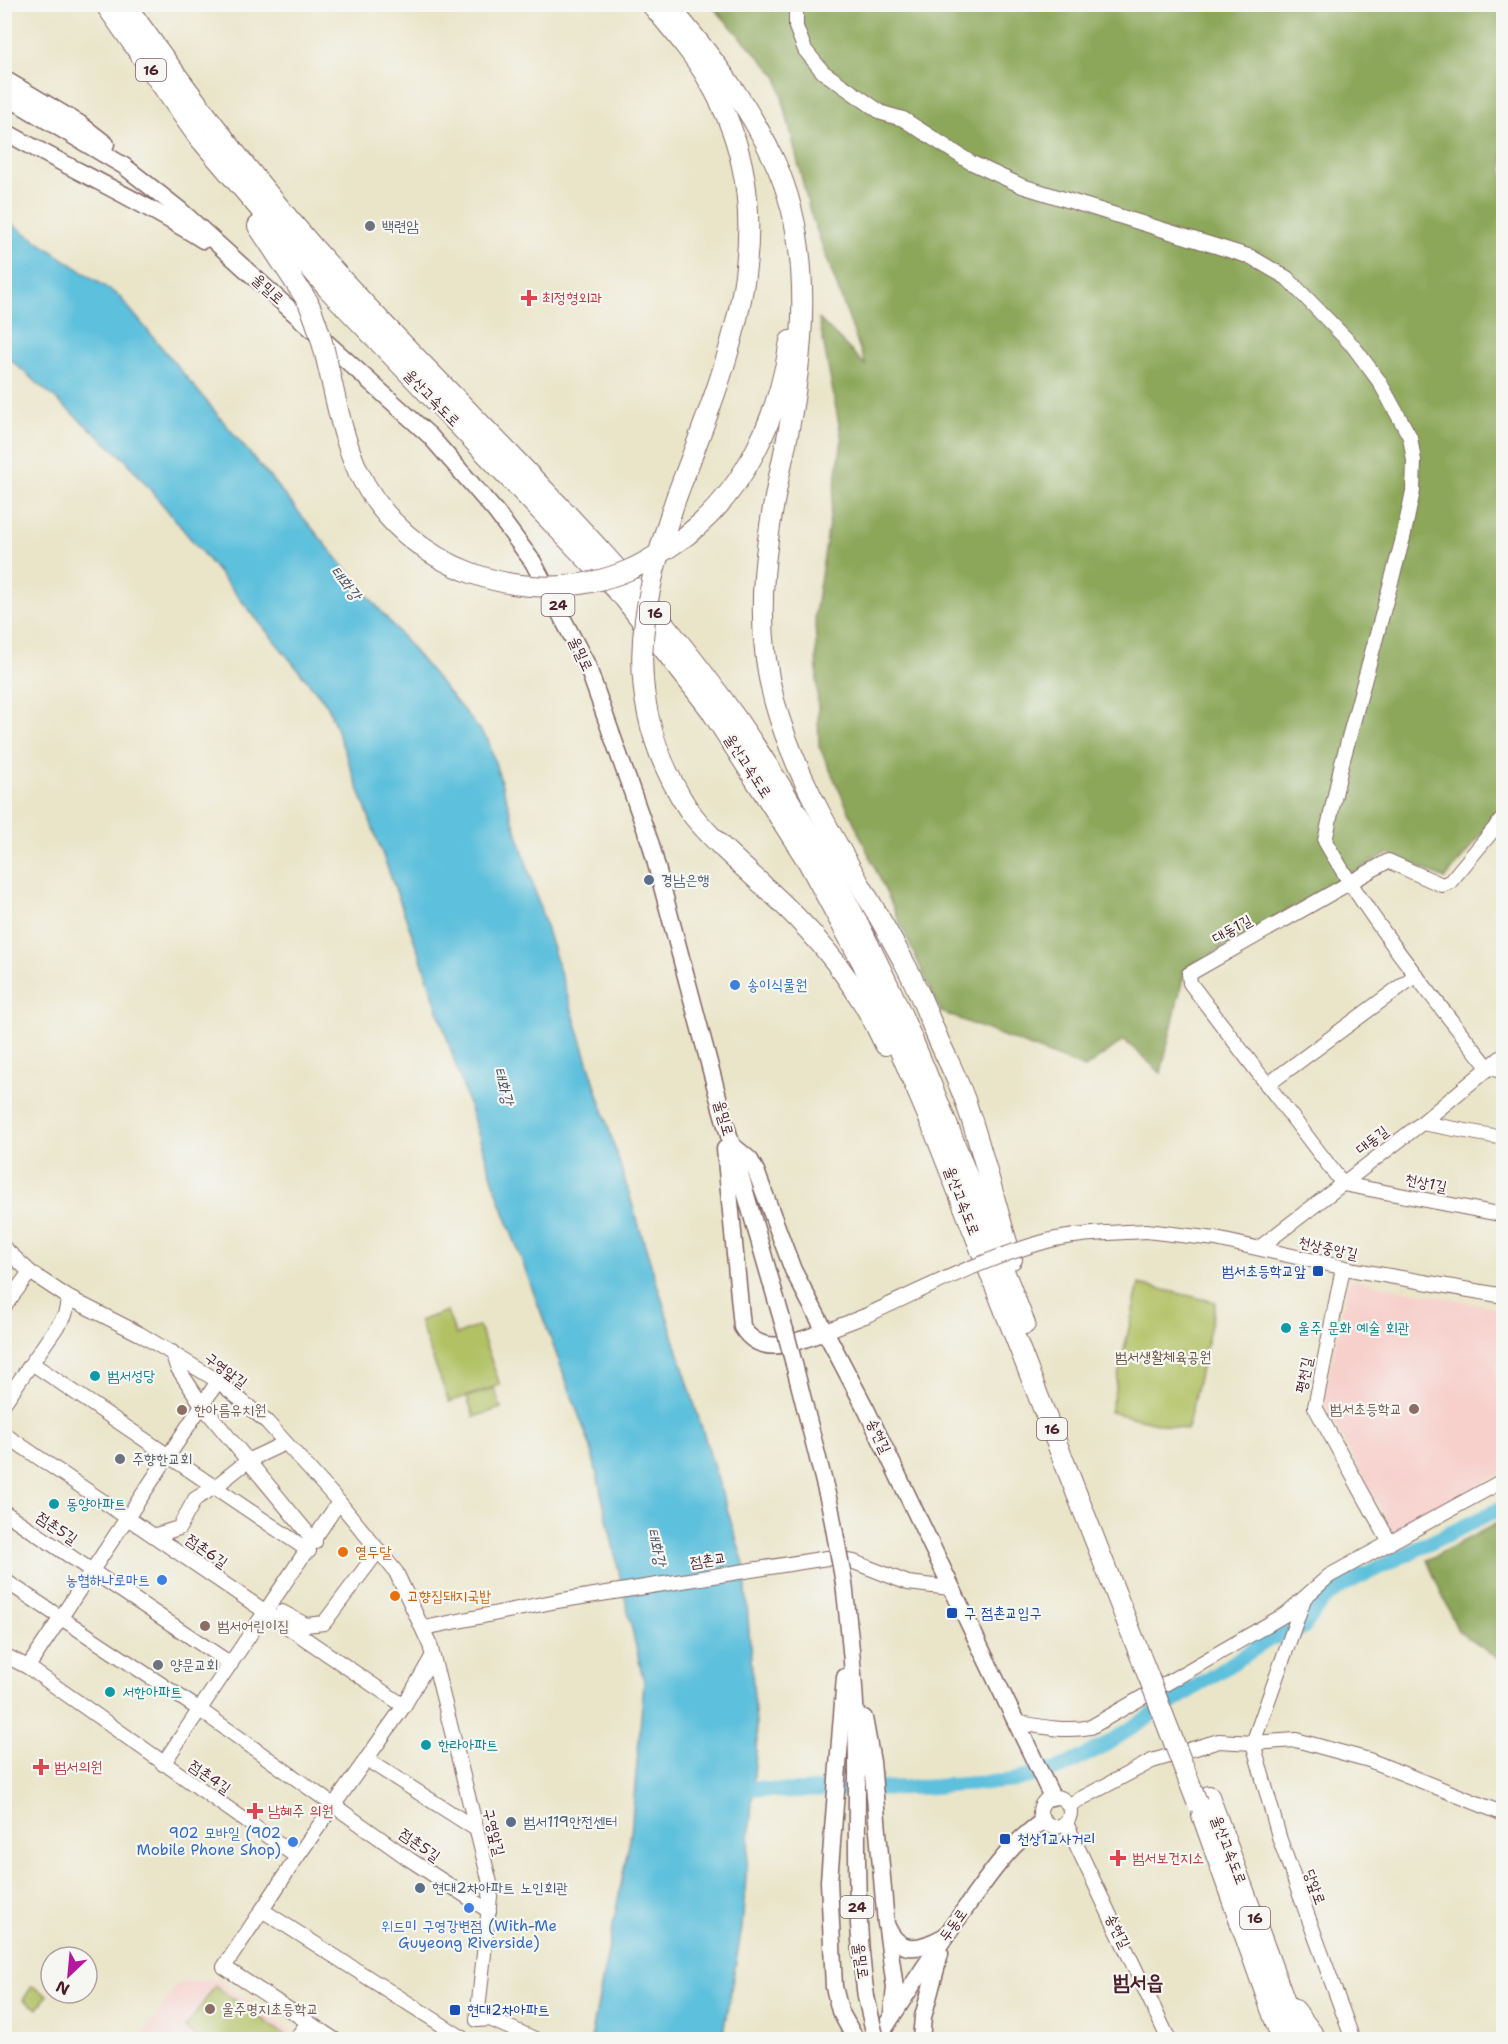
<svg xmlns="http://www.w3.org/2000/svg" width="1508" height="2044" font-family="'Shantell Sans','Poor Story',sans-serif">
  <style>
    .built { fill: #f7d0cc }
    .green { fill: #b1c164; stroke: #7e7048; stroke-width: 1.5 }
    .forest { fill: #8ca75a; stroke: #6b6342; stroke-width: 1.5 }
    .water { fill: #5dc0dc; stroke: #547084; stroke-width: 1.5 }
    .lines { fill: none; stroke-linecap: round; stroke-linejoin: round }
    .river { stroke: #5dc0dc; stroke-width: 15 }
    .minor-casing { stroke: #826462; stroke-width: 16 }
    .major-casing { stroke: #826462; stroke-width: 19 }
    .highway-casing { stroke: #826462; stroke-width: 22 }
    .minor { stroke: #fff; stroke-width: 14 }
    .major { stroke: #fff; stroke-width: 16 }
    .highway { stroke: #fff; stroke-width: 20 }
    .minor-bridge-casing { stroke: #826462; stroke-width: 16; stroke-linecap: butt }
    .major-bridge-casing { stroke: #826462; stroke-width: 19; stroke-linecap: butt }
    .highway-bridge-casing { stroke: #826462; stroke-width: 22; stroke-linecap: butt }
    .minor-bridge { stroke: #fff; stroke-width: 14 }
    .major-bridge { stroke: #fff; stroke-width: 16 }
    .highway-bridge { stroke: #fff; stroke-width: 20 }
    .worship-dot { fill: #6b7280; stroke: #f6f6f2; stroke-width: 2 }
    .health-dot { fill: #e0444e; stroke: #f6f6f2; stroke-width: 2 }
    .service-dot { fill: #5c6f8a; stroke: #f6f6f2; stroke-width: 2 }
    .shop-dot { fill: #3f7fe0; stroke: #f6f6f2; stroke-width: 2 }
    .transit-dot { fill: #1a4fb4; stroke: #f6f6f2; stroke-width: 2 }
    .culture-dot { fill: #0f9aa8; stroke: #f6f6f2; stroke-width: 2 }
    .education-dot { fill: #8d6e63; stroke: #f6f6f2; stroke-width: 2 }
    .food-dot { fill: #e8710a; stroke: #f6f6f2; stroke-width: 2 }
    .labels { text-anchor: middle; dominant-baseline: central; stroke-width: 4.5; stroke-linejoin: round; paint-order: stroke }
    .shield { fill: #f6f6f2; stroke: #7e6067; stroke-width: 1.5 }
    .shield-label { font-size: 14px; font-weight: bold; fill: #4a1f2b }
    .worship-label { font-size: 15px; fill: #5b616d; stroke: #f6f6f2; text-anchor: start }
    .street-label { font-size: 15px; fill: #4a1f2b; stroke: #f6f6f2 }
    .health-label { font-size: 15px; fill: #be3a42; stroke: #f6f6f2; text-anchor: start }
    .service-label { font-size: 15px; fill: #4e5e75; stroke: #f6f6f2; text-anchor: start }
    .shop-label { font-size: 15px; fill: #366cbe; stroke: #f6f6f2; text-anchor: end }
    .transit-label { font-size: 15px; fill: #164399; stroke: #f6f6f2; text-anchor: start }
    .culture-label { font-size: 15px; fill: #0d838f; stroke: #f6f6f2; text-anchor: start }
    .park-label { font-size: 15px; fill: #69503c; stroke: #f6f6f2 }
    .education-label { font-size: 15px; fill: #785e54; stroke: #f6f6f2; text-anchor: start }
    .food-label { font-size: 15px; fill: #c56008; stroke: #f6f6f2; text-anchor: start }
    .water-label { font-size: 16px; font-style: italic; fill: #515769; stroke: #f6f6f2 }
    .district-label { font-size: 21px; font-weight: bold; fill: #4a1f2b; stroke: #f6f6f2 }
  </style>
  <rect width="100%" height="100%" fill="#f6f6f2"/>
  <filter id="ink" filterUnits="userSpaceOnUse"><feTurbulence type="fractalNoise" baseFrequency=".0167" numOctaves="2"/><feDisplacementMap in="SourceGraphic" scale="12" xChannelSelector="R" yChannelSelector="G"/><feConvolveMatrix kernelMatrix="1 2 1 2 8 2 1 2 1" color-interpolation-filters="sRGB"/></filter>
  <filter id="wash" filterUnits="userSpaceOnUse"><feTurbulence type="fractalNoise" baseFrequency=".008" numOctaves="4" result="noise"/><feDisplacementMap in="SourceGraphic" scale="24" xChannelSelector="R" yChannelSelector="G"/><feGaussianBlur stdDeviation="1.35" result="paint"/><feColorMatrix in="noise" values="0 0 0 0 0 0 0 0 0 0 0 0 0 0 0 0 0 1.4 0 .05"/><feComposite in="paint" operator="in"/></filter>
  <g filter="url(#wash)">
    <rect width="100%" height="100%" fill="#eae5c9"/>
    <!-- built -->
    <g class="built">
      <path d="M1349 1279 1503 1309V1342L1495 1376 1503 1415V1472L1394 1534 1323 1403Z"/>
      <path d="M217 1979 294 2034 290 2040H140L177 1984Z"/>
    </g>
    <!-- green -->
    <g class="green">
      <path d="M1139 1284 1216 1302 1187 1430 1110 1412Z"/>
      <path d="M447 1311 456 1335 479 1326 500 1385 449 1402 419 1321Z"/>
      <path d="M494 1388 501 1408 474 1417 467 1397Z"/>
      <path d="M32 1986 47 1995 38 2009 23 2000Z"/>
      <path d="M215 1986 286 2036 284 2039H199L185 2029Z"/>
    </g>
    <!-- forest -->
    <g class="forest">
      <path d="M711 5H1503V808L1445 879 1388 853 1185 969 1161 1073 1124 1040 1085 1068 941 1012 819 746 815 614 842 440 819 319 866 366 810 212 777 76Z"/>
      <path d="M1503 1520V1662L1458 1631 1427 1560Z"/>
    </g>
    <!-- water -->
    <path class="water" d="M4 219 119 296 488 740 744 1564 757 1738 742 1928 722 2039H591L631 1833 644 1682 591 1448 501 1204 424 967 328 706 126 460 5 355Z"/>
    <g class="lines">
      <!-- river -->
      <path class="river" d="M733 1786 780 1791 927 1787 1011 1781 1061 1768 1107 1744 1270 1639 1303 1628 1323 1599 1345 1584 1504 1507"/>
    </g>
  </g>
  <g filter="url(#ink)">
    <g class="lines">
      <defs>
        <g id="minor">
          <path d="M796 4V27L805 50 823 72 882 113 903 119 970 162 1022 186 1251 257 1287 278 1353 346 1379 381 1410 437 1414 461 1413 491 1403 538 1341 767 1325 841C1371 922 1430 994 1488 1067L1504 1072"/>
          <path d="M1504 817 1450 882 1442 885 1388 861 1189 974 1190 983 1343 1184 1504 1215"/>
          <path d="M1267 1085 1416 975"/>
          <path d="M1422 1123 1504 1138"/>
          <path d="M1146 1231 1216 1239 1355 1270 1504 1296"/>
          <path d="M4 1248 30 1272 69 1298 140 1334 218 1381 267 1422 339 1502 396 1572 430 1645 491 1887 477 2020"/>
          <path d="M1259 1248 1422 1123 1504 1055"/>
          <path d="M1343 1268 1315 1407 1390 1543"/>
          <path d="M4 1307 30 1272"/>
          <path d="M824 1332 865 1316"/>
          <path d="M172 1352 177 1367 202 1405 315 1542"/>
          <path d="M33 1364 309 1551"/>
          <path d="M4 1403 65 1315 69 1298"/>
          <path d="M4 1434 404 1706"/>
          <path d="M4 1512 231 1664"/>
          <path d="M156 1535 179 1528 195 1499 215 1487 249 1460 285 1443"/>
          <path d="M4 1580 200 1710 409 1859 489 1911"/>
          <path d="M1303 1602 1253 1743 1280 1840 1353 2040"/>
          <path d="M282 1612 306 1625 324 1623 378 1551"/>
          <path d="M424 1628 557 1601 827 1558 854 1562 908 1583 950 1588"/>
          <path d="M4 1655 28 1667 297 1857 262 1910 461 2037"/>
          <path d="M28 1667 218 1381"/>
          <path d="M1015 1722C1042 1727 1065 1732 1091 1727L1286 1614 1329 1576 1504 1480"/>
          <path d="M366 1759 476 1829"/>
          <path d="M163 1764 339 1502"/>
          <circle cx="1055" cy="1812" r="15"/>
          <path d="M1069 1805 1152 1761 1219 1741 1253 1743 1296 1740 1369 1760 1504 1814"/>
          <path d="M1066 1823 1169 2040"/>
          <path d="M297 1857 404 1706 432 1657"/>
          <path d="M262 1910 224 1967 308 2022"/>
          <path d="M477 2020 490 2019 537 2040"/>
          <path d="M295 2040 308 2022 335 2040"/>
        </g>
        <g id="major">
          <path d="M4 79 80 124 106 144"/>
          <path d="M4 95 124 166 180 210 430 436 496 512 533 562 587 665 651 845 721 1108 785 1330"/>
          <path d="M4 131C70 169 139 199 203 240"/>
          <path d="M732 1145 750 1160 756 1171 793 1270 867 1411 1052 1797"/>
          <path d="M725 1149 742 1327C761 1359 795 1342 824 1332"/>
          <path d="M794 1364 830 1506"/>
          <path d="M844 1583C851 1643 857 1704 857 1765 857 1843 855 1920 866 1997"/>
          <path d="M845 1677 829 1881 834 1987 840 2011 856 2040"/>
          <path d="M864 1718 872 1762 886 1924C899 1957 921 1949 945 1936"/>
          <path d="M887 1929 895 1988 892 2013"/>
          <path d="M877 2040C906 1994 935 1950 967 1906 990 1874 1010 1844 1043 1821"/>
          <path d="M921 2040 923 2017 940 1954"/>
        </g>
        <g id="highway">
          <path d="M105 4 196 134 328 289 624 598 710 709 808 862 863 964 933 1128 1149 1678"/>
          <path d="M125 4C199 108 275 209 363 302 491 438 628 564 736 718 796 805 848 898 892 993 941 1102 981 1214 1025 1324"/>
          <path d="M651 4C672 29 693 53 709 81 790 220 729 359 677 495"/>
          <path d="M667 4C708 52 748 103 774 160 816 249 804 360 784 453 766 535 752 617 774 700 800 796 861 880 906 966 919 990 928 1016 939 1041 949 1063 961 1086 968 1109 985 1158 996 1209 1012 1259"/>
          <path d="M258 226 308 302"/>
          <path d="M687 535C747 488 779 415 790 341"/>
          <path d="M690 812C717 846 750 872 781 902 825 944 860 989 885 1045"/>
          <path d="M1209 1796 1299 2040"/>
          <path d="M1202 1815 1282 2040"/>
          <path d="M1295 2010 1317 2040"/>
        </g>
      </defs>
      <!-- minor casing -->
      <use href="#minor" class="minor-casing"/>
      <!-- major casing -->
      <use href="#major" class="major-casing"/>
      <!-- highway casing -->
      <use href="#highway" class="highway-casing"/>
      <!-- minor -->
      <use href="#minor" class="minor"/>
      <!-- major -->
      <use href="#major" class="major"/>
      <!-- highway -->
      <use href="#highway" class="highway"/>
      <defs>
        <path id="minor-bridge" d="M865 1316C924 1289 984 1258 1047 1241 1079 1233 1113 1233 1146 1231"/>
        <g id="major-bridge">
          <path d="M785 1330 794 1364"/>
          <path d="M830 1506 844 1583"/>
          <path d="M866 1997 876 2040"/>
        </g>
        <g id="highway-bridge">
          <path d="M308 302C332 356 333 417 358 471 405 570 528 613 629 570 650 561 668 548 687 535"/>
          <path d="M677 495C638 610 619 704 690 812"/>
          <path d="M1149 1678 1197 1802"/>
        </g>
      </defs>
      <!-- minor-bridge casing -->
      <use href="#minor-bridge" class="minor-bridge-casing"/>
      <!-- major-bridge casing -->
      <use href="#major-bridge" class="major-bridge-casing"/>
      <!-- highway-bridge casing -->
      <use href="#highway-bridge" class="highway-bridge-casing"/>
      <!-- minor-bridge -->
      <use href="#minor-bridge" class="minor-bridge"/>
      <!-- major-bridge -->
      <use href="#major-bridge" class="major-bridge"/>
      <!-- highway-bridge -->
      <use href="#highway-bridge" class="highway-bridge"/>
    </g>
  </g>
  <!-- markers -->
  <g class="worship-dot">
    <circle cx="370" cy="226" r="6"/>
    <circle cx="120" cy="1459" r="6"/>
    <circle cx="158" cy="1665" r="6"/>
  </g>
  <g class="health-dot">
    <path d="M526 289h6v6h6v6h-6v6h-6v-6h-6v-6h6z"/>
    <path d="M38 1758h6v6h6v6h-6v6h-6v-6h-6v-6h6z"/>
    <path d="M252 1802h6v6h6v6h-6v6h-6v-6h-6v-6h6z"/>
    <path d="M1115 1849h6v6h6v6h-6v6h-6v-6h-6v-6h6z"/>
  </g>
  <g class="service-dot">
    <circle cx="649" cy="880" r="6"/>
    <circle cx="511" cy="1822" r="6"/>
    <circle cx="420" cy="1888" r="6"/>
  </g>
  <g class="shop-dot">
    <circle cx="735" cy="985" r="6"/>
    <circle cx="162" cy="1580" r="6"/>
    <circle cx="293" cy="1842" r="6"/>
    <circle cx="469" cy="1908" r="6"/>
  </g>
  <g class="transit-dot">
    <rect x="1312" y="1265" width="12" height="12" rx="3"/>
    <rect x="946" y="1607" width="12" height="12" rx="3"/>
    <rect x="999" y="1833" width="12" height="12" rx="3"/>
    <rect x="449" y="2004" width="12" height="12" rx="3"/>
  </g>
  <g class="culture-dot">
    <circle cx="1286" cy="1328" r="6"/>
    <circle cx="95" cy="1376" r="6"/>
    <circle cx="54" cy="1504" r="6"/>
    <circle cx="110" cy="1692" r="6"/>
    <circle cx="426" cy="1745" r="6"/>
  </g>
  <g class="education-dot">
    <circle cx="1414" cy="1409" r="6"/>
    <circle cx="182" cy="1410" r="6"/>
    <circle cx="205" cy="1626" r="6"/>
    <circle cx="210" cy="2009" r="6"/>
  </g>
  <g class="food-dot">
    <circle cx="343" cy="1552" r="6"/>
    <circle cx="395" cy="1596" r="6"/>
  </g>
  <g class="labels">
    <!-- shield labels -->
    <g class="shield">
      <rect x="136" y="59" width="30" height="22" rx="4.5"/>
      <rect x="541.5" y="594" width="33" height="22" rx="4.5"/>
      <rect x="640" y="602" width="30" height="22" rx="4.5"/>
      <rect x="1037" y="1418" width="30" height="22" rx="4.5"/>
      <rect x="840.5" y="1896" width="33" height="22" rx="4.5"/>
      <rect x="1240" y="1907" width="30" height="22" rx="4.5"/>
    </g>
    <g class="shield-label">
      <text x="151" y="70">16</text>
      <text x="558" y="605">24</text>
      <text x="655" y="613">16</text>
      <text x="1052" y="1429">16</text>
      <text x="857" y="1907">24</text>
      <text x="1255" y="1918">16</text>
    </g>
    <!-- worship labels -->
    <g class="worship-label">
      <text x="382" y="226">백련암</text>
      <text x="132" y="1459">주향한교회</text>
      <text x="170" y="1665">양문교회</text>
    </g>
    <!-- street labels -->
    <g class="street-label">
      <text transform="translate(268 289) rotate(42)">울밀로</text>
      <text transform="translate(432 398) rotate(46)">울산고속도로</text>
      <text transform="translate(581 654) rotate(65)">울밀로</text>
      <text transform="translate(748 766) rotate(57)">울산고속도로</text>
      <text transform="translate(1232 929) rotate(-29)">대동1길</text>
      <text transform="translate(724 1118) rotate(74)">울밀로</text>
      <text transform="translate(1372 1140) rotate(-38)">대동길</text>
      <text transform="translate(1426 1183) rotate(11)">천상1길</text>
      <text transform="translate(962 1201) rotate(69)">울산고속도로</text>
      <text transform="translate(1328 1248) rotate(12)">천상중앙길</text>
      <text transform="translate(226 1370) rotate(37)">구영앞길</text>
      <text transform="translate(1304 1375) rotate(-79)">평천길</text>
      <text transform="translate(879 1436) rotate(65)">송현길</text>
      <text transform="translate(57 1528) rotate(34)">점촌5길</text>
      <text transform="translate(207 1551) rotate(35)">점촌6길</text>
      <text transform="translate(708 1560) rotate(-9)">점촌교</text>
      <text transform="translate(210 1777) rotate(35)">점촌4길</text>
      <text transform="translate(494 1832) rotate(76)">구영앞길</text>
      <text transform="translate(420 1845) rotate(35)">점촌5길</text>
      <text transform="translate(1229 1850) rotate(69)">울산고속도로</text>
      <text transform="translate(1315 1887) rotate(70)">당앞로</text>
      <text transform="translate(953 1925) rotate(-54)">두동로</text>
      <text transform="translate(1118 1931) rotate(64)">송현길</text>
      <text transform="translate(861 1961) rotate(82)">울밀로</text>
    </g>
    <!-- health labels -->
    <g class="health-label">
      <text x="542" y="298">최정형외과</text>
      <text x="54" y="1767">범서의원</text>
      <text x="268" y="1811">남혜주 의원</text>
      <text x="1132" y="1858">범서보건지소</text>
    </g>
    <!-- service labels -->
    <g class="service-label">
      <text x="661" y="880">경남은행</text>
      <text x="523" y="1822">범서119안전센터</text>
      <text x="432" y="1888">현대2차아파트 노인회관</text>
    </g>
    <!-- shop labels -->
    <g class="shop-label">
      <text x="747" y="985" text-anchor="start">송이식물원</text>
      <text x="150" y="1580">농협하나로마트</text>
      <text x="281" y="1833">902 모바일 (902<tspan x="281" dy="17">Mobile Phone Shop)</tspan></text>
      <text x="469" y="1926" text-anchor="middle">위드미 구영강변점 (With-Me<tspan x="469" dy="17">Guyeong Riverside)</tspan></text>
    </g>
    <!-- transit labels -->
    <g class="transit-label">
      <text x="1306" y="1271" text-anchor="end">범서초등학교앞</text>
      <text x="964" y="1613">구 점촌교입구</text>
      <text x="1017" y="1839">천상1교사거리</text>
      <text x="467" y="2010">현대2차아파트</text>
    </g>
    <!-- culture labels -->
    <g class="culture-label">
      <text x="1298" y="1328">울주 문화 예술 회관</text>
      <text x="107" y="1376">범서성당</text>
      <text x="66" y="1504">동양아파트</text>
      <text x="122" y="1692">서한아파트</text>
      <text x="438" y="1745">한라아파트</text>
    </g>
    <!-- park labels -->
    <g class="park-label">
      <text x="1163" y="1357">범서생활체육공원</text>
    </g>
    <!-- education labels -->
    <g class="education-label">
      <text x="1402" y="1409" text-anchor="end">범서초등학교</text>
      <text x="194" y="1410">한아름유치원</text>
      <text x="217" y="1626">범서어린이집</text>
      <text x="222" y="2009">울주명지초등학교</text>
    </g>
    <!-- food labels -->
    <g class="food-label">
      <text x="355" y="1552">열두달</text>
      <text x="407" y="1596">고향집돼지국밥</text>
    </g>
    <!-- water labels -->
    <g class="water-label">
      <text transform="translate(346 583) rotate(52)">태화강</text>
      <text transform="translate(504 1086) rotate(75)">태화강</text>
      <text transform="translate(657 1547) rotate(77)">태화강</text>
    </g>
    <!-- district labels -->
    <g class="district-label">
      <text x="1138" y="1982">범서읍</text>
    </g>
  </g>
  <!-- margin -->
  <rect width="1508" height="2044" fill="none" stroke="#f6f6f2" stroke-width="24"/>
  <!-- north arrow -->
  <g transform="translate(69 1975) rotate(206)"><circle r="28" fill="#f6f6f2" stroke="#b1a0a2" stroke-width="1.5"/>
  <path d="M0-4.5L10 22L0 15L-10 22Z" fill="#b5179e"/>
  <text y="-9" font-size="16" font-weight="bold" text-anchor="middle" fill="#4a1f2b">N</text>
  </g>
</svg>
